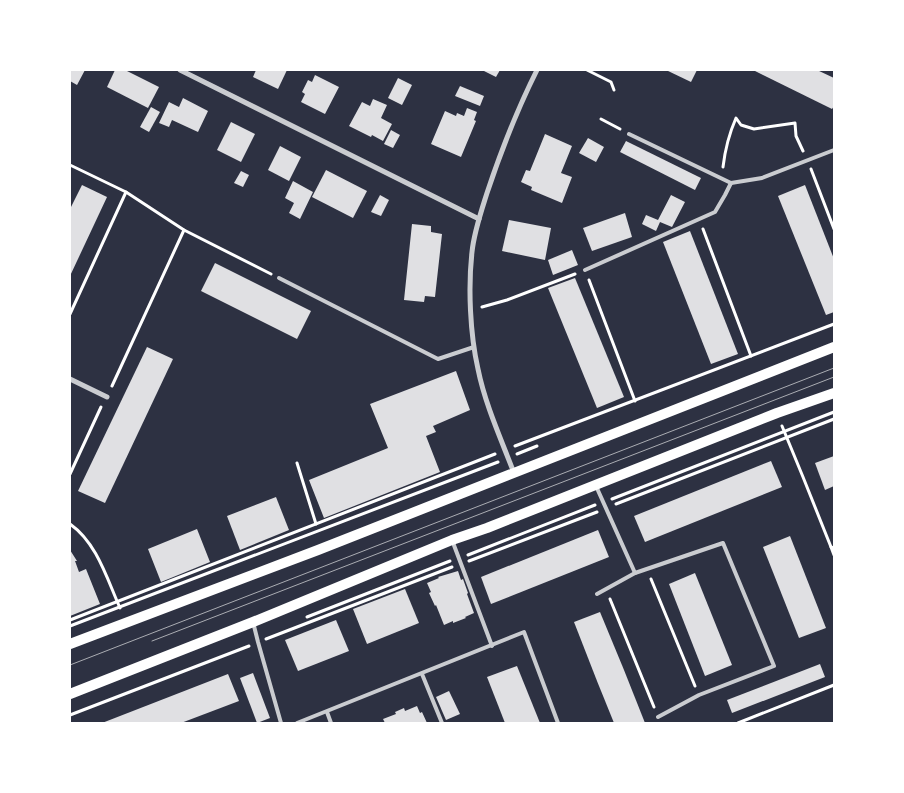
<svg xmlns="http://www.w3.org/2000/svg" width="904" height="793" font-family="'DejaVu Sans',sans-serif">
  <style>
    .building { fill: #e0e0e3 }
    .lines { fill: none; stroke-linecap: round; stroke-linejoin: round }
    .path { stroke: #fff; stroke-width: 3 }
    .service { stroke: #caccd0; stroke-width: 4 }
    .minor { stroke: #caccd0; stroke-width: 5 }
    .secondary { stroke: #fff; stroke-width: 10 }
    .tram { stroke: #abadb3; stroke-width: 1 }
  </style>
  <rect width="100%" height="100%" fill="#2d3142"/>
  <!-- building -->
  <g class="building">
    <path d="M70 70H85L77 85 70 81Z"/>
    <path d="M115 70H125L159 87 148 108 107 87Z"/>
    <path d="M256 70H287L278 89 253 77Z"/>
    <path d="M482 70H500L496 77Z"/>
    <path d="M666 70H697L691 82Z"/>
    <path d="M753 70H817L834 78V106L832 109Z"/>
    <path d="M315 75 339 87 325 114 301 102 305 94 302 92 308 80 312 82Z"/>
    <path d="M398 78 412 85 402 105 388 98Z"/>
    <path d="M460 86 484 96 480 106 455 96Z"/>
    <path d="M183 98 208 111 198 132 172 120 169 127 159 123 169 102 179 107Z"/>
    <path d="M373 99 387 105 381 118 392 124 383 141 372 135 371 137 349 126 362 102 370 106Z"/>
    <path d="M151 107 160 112 149 132 140 127Z"/>
    <path d="M467 108 477 112 474 120 476 121 461 157 431 144 445 111 456 116 457 113 464 116Z"/>
    <path d="M231 122 255 134 241 162 217 150Z"/>
    <path d="M391 130 400 135 393 148 384 144Z"/>
    <path d="M545 134 572 146 561 173 572 177 562 203 531 190 532 187 521 182 526 170 530 171Z"/>
    <path d="M588 138 604 147 596 162 579 153Z"/>
    <path d="M626 141 701 178 695 190 620 152Z"/>
    <path d="M280 146 301 157 289 181 268 170Z"/>
    <path d="M326 170 367 191 353 218 312 197Z"/>
    <path d="M241 171 249 175 243 187 234 183Z"/>
    <path d="M293 181 313 192 300 219 289 213 294 203 285 198Z"/>
    <path d="M82 185 107 197 70 276V209Z"/>
    <path d="M805 185 834 259V312L826 315 778 196Z"/>
    <path d="M380 195 389 200 381 216 371 212Z"/>
    <path d="M671 195 685 202 672 227 660 222 656 231 642 224 646 215 658 220Z"/>
    <path d="M625 213 632 237 592 251 583 228Z"/>
    <path d="M509 220 551 228 545 260 502 251Z"/>
    <path d="M412 224 431 226V232L442 234 435 297 425 296 424 302 404 300Z"/>
    <path d="M690 231 738 354 711 364 663 242Z"/>
    <path d="M572 250 578 265 553 275 548 260Z"/>
    <path d="M215 263 311 311 297 339 201 291Z"/>
    <path d="M575 278 624 397 597 408 548 288Z"/>
    <path d="M147 347 173 359 105 503 78 491Z"/>
    <path d="M456 371 470 410 433 426 436 432 426 436 440 472 324 518 309 480 388 448 370 404Z"/>
    <path d="M834 456V486L825 490 815 463Z"/>
    <path d="M771 461 782 487 645 542 634 516Z"/>
    <path d="M276 497 289 530 240 550 227 516Z"/>
    <path d="M197 529 210 562 161 582 148 549Z"/>
    <path d="M598 530 609 557 491 604 481 577Z"/>
    <path d="M790 536 826 628 799 638 763 547Z"/>
    <path d="M70 550 77 561H75L79 572 86 569 100 604 70 616Z"/>
    <path d="M458 571 461 580 463 579 468 593 467 594 474 613 465 617 466 618 453 623V621L444 625 436 605 435 606 429 593 431 592 427 583 439 578 438 577Z"/>
    <path d="M695 573 732 665 705 676 669 584Z"/>
    <path d="M405 589 419 623 367 644 353 609Z"/>
    <path d="M600 612 624 670 645 723H614L597 681 574 622Z"/>
    <path d="M336 620 349 651 298 671 285 640Z"/>
    <path d="M820 664 825 677 732 713 727 700Z"/>
    <path d="M517 666 538 718 540 723H505L487 677Z"/>
    <path d="M253 673 270 718 257 723 240 678Z"/>
    <path d="M228 674 239 701 181 723H102Z"/>
    <path d="M449 691 460 714 446 720 436 697Z"/>
    <path d="M417 706 420 713 422 712 427 723H385L383 719 396 714 395 712 404 708 405 711Z"/>
  </g>
  <g class="lines">
    <!-- path -->
    <g class="path">
      <path d="M587 70 611 82 614 90"/>
      <path d="M601 119 620 129"/>
      <path d="M70 165 126 192 184 230 271 274"/>
      <path d="M723 167C725 150 729 134 736 118L741 125 754 129 795 123 796 136 803 151"/>
      <path d="M811 169 834 229"/>
      <path d="M703 229 751 356"/>
      <path d="M589 280 635 401"/>
      <path d="M482 307 507 300 575 274"/>
      <path d="M70 314 126 192"/>
      <path d="M112 386 184 230"/>
      <path d="M782 426 803 477 831 547 834 548"/>
      <path d="M515 446 834 324"/>
      <path d="M517 454 537 446"/>
      <path d="M297 463 316 524"/>
      <path d="M70 474 101 407"/>
      <path d="M612 499 834 412"/>
      <path d="M616 504 834 419"/>
      <path d="M70 524C97 543 107 579 120 608"/>
      <path d="M831 547 834 555"/>
      <path d="M468 555 595 505"/>
      <path d="M469 561 597 512"/>
      <path d="M651 579 695 686"/>
      <path d="M610 599 654 707"/>
      <path d="M307 617 450 561"/>
      <path d="M70 620 495 454"/>
      <path d="M70 626 498 462"/>
      <path d="M266 639 452 567"/>
      <path d="M70 715 249 646"/>
      <path d="M738 723 834 685"/>
    </g>
    <!-- service -->
    <g class="service">
      <path d="M629 134 731 183 762 178 834 150"/>
      <path d="M585 270 715 212 725 195 731 183"/>
      <path d="M279 278 438 359 474 347"/>
      <path d="M596 486 635 573"/>
      <path d="M452 540 492 646"/>
      <path d="M597 594 635 573 723 543 774 666 699 695 658 717"/>
      <path d="M253 622 258 642 281 723"/>
      <path d="M422 674 442 723"/>
      <path d="M327 712 331 723"/>
      <path d="M297 723 524 632 558 723"/>
    </g>
    <!-- minor -->
    <g class="minor">
      <path d="M180 70 479 219"/>
      <path d="M70 379 107 397"/>
      <path d="M514 473C501 439 485 404 478 369 470 334 468 287 472 252 474 232 481 212 487 193 501 151 517 110 537 70"/>
    </g>
    <!-- secondary -->
    <g class="secondary">
      <path d="M70 644 318 550 834 347"/>
      <path d="M70 694 253 622 452 540 487 528 777 413 834 393"/>
    </g>
    <!-- tram -->
    <g class="tram">
      <path d="M152 641 834 377"/>
      <path d="M70 665 834 368"/>
    </g>
  </g>
  <!-- border -->
  <rect width="904" height="793" fill="none" stroke="#ffffff" stroke-width="142"/>
</svg>
